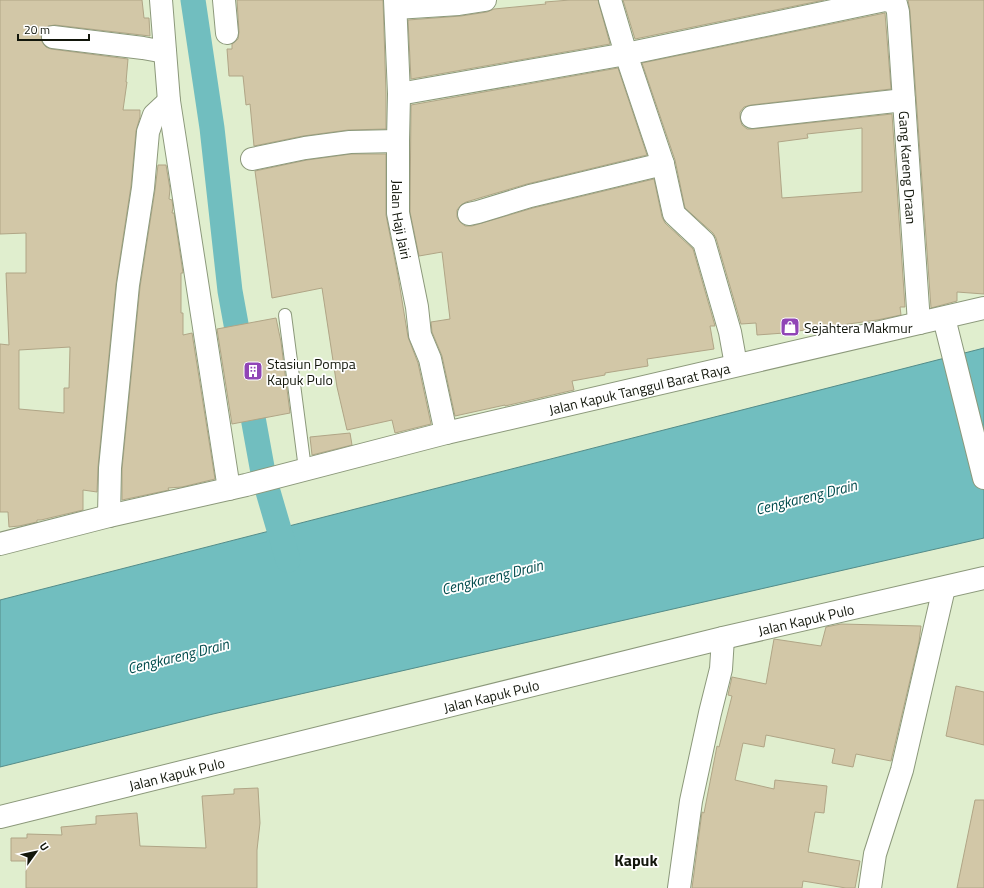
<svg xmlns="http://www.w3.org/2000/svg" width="984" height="888" font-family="'Titillium Web',sans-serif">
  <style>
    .water { fill: #71bebf; stroke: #548c89 }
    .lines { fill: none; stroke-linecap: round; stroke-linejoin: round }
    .canal { stroke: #71bebf; stroke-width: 25 }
    .building { fill: #d2c7a7; stroke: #b0a586; fill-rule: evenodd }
    .lane-casing { stroke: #8c997b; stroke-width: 14 }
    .street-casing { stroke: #8c997b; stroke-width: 24 }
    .secondary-casing { stroke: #8c997b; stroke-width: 24 }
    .lane { stroke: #fff; stroke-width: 12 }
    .street { stroke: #fff; stroke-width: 22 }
    .secondary { stroke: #fff; stroke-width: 22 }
    .labels { text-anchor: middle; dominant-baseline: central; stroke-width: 3.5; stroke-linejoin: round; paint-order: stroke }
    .street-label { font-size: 14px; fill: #12160b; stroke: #fff }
    .poi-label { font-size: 14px; fill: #12160b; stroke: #fff; text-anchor: start }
    .water-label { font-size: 15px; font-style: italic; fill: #004b4c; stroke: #fff }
    .quarter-label { font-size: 16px; font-weight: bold; fill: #12160b; stroke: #fff }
  </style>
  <rect width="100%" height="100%" fill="#e0eece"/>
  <!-- water -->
  <path class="water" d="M984 348V538L213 714 0 767V600Z"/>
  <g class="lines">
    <!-- canal -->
    <path class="canal" d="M193 0 212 128 230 291 264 478 288 560"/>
  </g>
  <!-- building -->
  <g class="building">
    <path d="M0 0H142L144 18H149L150 36 55 25 48 26 43 30 41 35 42 42 46 47 51 49 128 59 126 82H127L123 110H140V117L136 131 131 186 116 284 98 467 97 492 83 490V510L41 520H37V522L19 526 9 527 8 512H0V344L9 345 6 273H26V233L0 234ZM70 347 69 388H64V413L19 409V350Z"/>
    <path d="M237 0H383L386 94V129L348 130 303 136 254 146 250 104 246 105 243 76H229L227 49H232V44L238 39 239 32Z"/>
    <path d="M570 0H598L610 44 411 79 408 20 461 16 487 12 494 9 546 4 545 2Z"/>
    <path d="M623 0H824L635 39Z"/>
    <path d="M908 0H984V294L957 292V301L931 308 910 11Z"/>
    <path d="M885 13 891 89 751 105 744 107 740 112V118L742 125 747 129H753L892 114 905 307H900L901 315 877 320 798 331V332L757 335 756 323 741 324 716 238 713 233 685 208 675 160 642 63ZM862 128V192L782 198 778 142 808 138 807 134Z"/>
    <path d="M618 68 647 155 527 184 466 202 461 205 457 210V217L460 222 465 226H472L533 208 654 179 662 217 665 223 693 249 715 326H710L714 349 647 359 648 366 605 373V375L572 381 574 390 505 406V405L455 416 442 356 432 332 431 322 450 319 442 252 419 256 410 212 411 105Z"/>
    <path d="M351 154H386V215L398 276 408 337 418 363 431 424 395 433 392 420 347 430 337 387 322 288 272 298 255 171 307 160Z"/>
    <path d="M158 165H166L170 189 169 199 172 200 173 208 172 213H174L183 273H181V313H183V335L192 333 215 479 182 487 168 488 169 490 122 500V469L140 287 155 190Z"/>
    <path d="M276 318 281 342 290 413 232 424 217 329Z"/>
    <path d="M350 433 352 445 312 455 310 437Z"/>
    <path d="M841 624 921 626 919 642 891 761 856 754 853 767 832 763 835 749 766 735 764 747 743 743 735 780 774 789 775 780 827 786 824 813 815 812 808 852 860 861 855 888H846L803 881 802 888H692L702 812 704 813 717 746 719 747 732 696 728 695 732 677 766 684 774 639 821 646 826 627Z"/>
    <path d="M956 686 984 692V745L946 736Z"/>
    <path d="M258 788 260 823 257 850V888H26V861H11V838H27V834L62 835 61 827 96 824V816L137 813 140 846 206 848 202 796 234 794V789Z"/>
    <path d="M975 800H984V888H957Z"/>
  </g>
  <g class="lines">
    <defs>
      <path id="lane" d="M285 315 305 469"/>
      <g id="street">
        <path d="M161 0 169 101 229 489"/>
        <path d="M224 0 227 33"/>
        <path id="s1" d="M395 0 399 94 398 141V213L417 307 420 335 430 359 446 433"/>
        <path d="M610 0 626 54 663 164 674 214 704 242 730 332 736 365"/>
        <path id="s2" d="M887 0 896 4 898 12 919 323"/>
        <path d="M396 8 459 4 485 0"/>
        <path d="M53 37 143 48 165 52"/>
        <path d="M399 94 626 54 885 0"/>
        <path d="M752 117 904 100"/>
        <path d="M252 159 305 148 350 142 398 141"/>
        <path d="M469 214 478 212 530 196 663 164"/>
        <path d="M944 318 984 478"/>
        <path d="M109 516 110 468 128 285 143 188 148 132 154 115 169 101"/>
        <path d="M679 888 691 801 710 713 721 669 723 638"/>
        <path d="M870 888 875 854 902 770 944 588"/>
      </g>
      <g id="secondary">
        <path id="s3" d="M0 544 109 516 246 485 446 433 984 308"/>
        <path id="s4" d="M0 817 723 638 984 578"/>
      </g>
    </defs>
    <!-- lane casing -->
    <use href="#lane" class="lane-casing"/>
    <!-- street casing -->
    <use href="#street" class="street-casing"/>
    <!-- secondary casing -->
    <use href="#secondary" class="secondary-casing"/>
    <!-- lane -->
    <use href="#lane" class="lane"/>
    <!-- street -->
    <use href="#street" class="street"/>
    <!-- secondary -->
    <use href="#secondary" class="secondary"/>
  </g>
  <!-- icons -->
  <defs>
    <symbol id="shop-square" viewBox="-11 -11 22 22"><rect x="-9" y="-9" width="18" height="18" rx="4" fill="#9045b6" stroke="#fff"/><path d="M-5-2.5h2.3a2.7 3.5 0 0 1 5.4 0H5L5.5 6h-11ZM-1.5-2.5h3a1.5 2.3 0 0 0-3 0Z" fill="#fff"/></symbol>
    <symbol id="building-square" viewBox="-11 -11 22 22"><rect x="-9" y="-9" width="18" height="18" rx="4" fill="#9045b6" stroke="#fff"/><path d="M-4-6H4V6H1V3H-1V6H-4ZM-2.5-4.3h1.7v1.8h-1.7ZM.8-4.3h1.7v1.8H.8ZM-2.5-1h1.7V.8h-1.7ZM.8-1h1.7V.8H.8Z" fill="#fff"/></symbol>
  </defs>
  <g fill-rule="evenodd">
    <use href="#shop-square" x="779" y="316" width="22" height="22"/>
    <use href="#building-square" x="242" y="360" width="22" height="22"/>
  </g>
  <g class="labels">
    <!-- street labels -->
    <g class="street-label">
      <text stroke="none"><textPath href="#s2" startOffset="174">Gang Kareng Draan</textPath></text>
      <text stroke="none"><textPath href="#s1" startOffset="220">Jalan Haji Jairi</textPath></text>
      <text stroke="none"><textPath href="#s3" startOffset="658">Jalan Kapuk Tanggul Barat Raya</textPath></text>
      <text stroke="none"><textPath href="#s4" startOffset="830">Jalan Kapuk Pulo</textPath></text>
      <text stroke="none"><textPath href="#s4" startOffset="506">Jalan Kapuk Pulo</textPath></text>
      <text stroke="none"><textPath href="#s4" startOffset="182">Jalan Kapuk Pulo</textPath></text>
    </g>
    <!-- poi labels -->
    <g class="poi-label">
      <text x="804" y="327">Sejahtera Makmur</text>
      <text x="267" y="363">Stasiun Pompa<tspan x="267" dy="16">Kapuk Pulo</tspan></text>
    </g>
    <!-- water labels -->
    <g class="water-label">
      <text transform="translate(806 497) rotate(-14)">Cengkareng Drain</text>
      <text transform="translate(492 577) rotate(-14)">Cengkareng Drain</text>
      <text transform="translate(178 656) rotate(-14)">Cengkareng Drain</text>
    </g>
    <!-- quarter labels -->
    <g class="quarter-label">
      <text x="636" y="860">Kapuk</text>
    </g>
  </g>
  <!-- north arrow -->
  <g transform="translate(36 852) rotate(57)" stroke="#ffffff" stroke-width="3" paint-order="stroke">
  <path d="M0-3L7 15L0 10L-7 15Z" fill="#12160b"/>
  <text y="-6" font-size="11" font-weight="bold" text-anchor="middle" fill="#12160b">U</text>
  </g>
  <!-- scale -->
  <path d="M18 34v6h71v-6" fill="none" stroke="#12160b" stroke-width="2"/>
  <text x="24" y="34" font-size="12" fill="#12160b" stroke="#ffffff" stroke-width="3" paint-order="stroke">20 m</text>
</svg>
